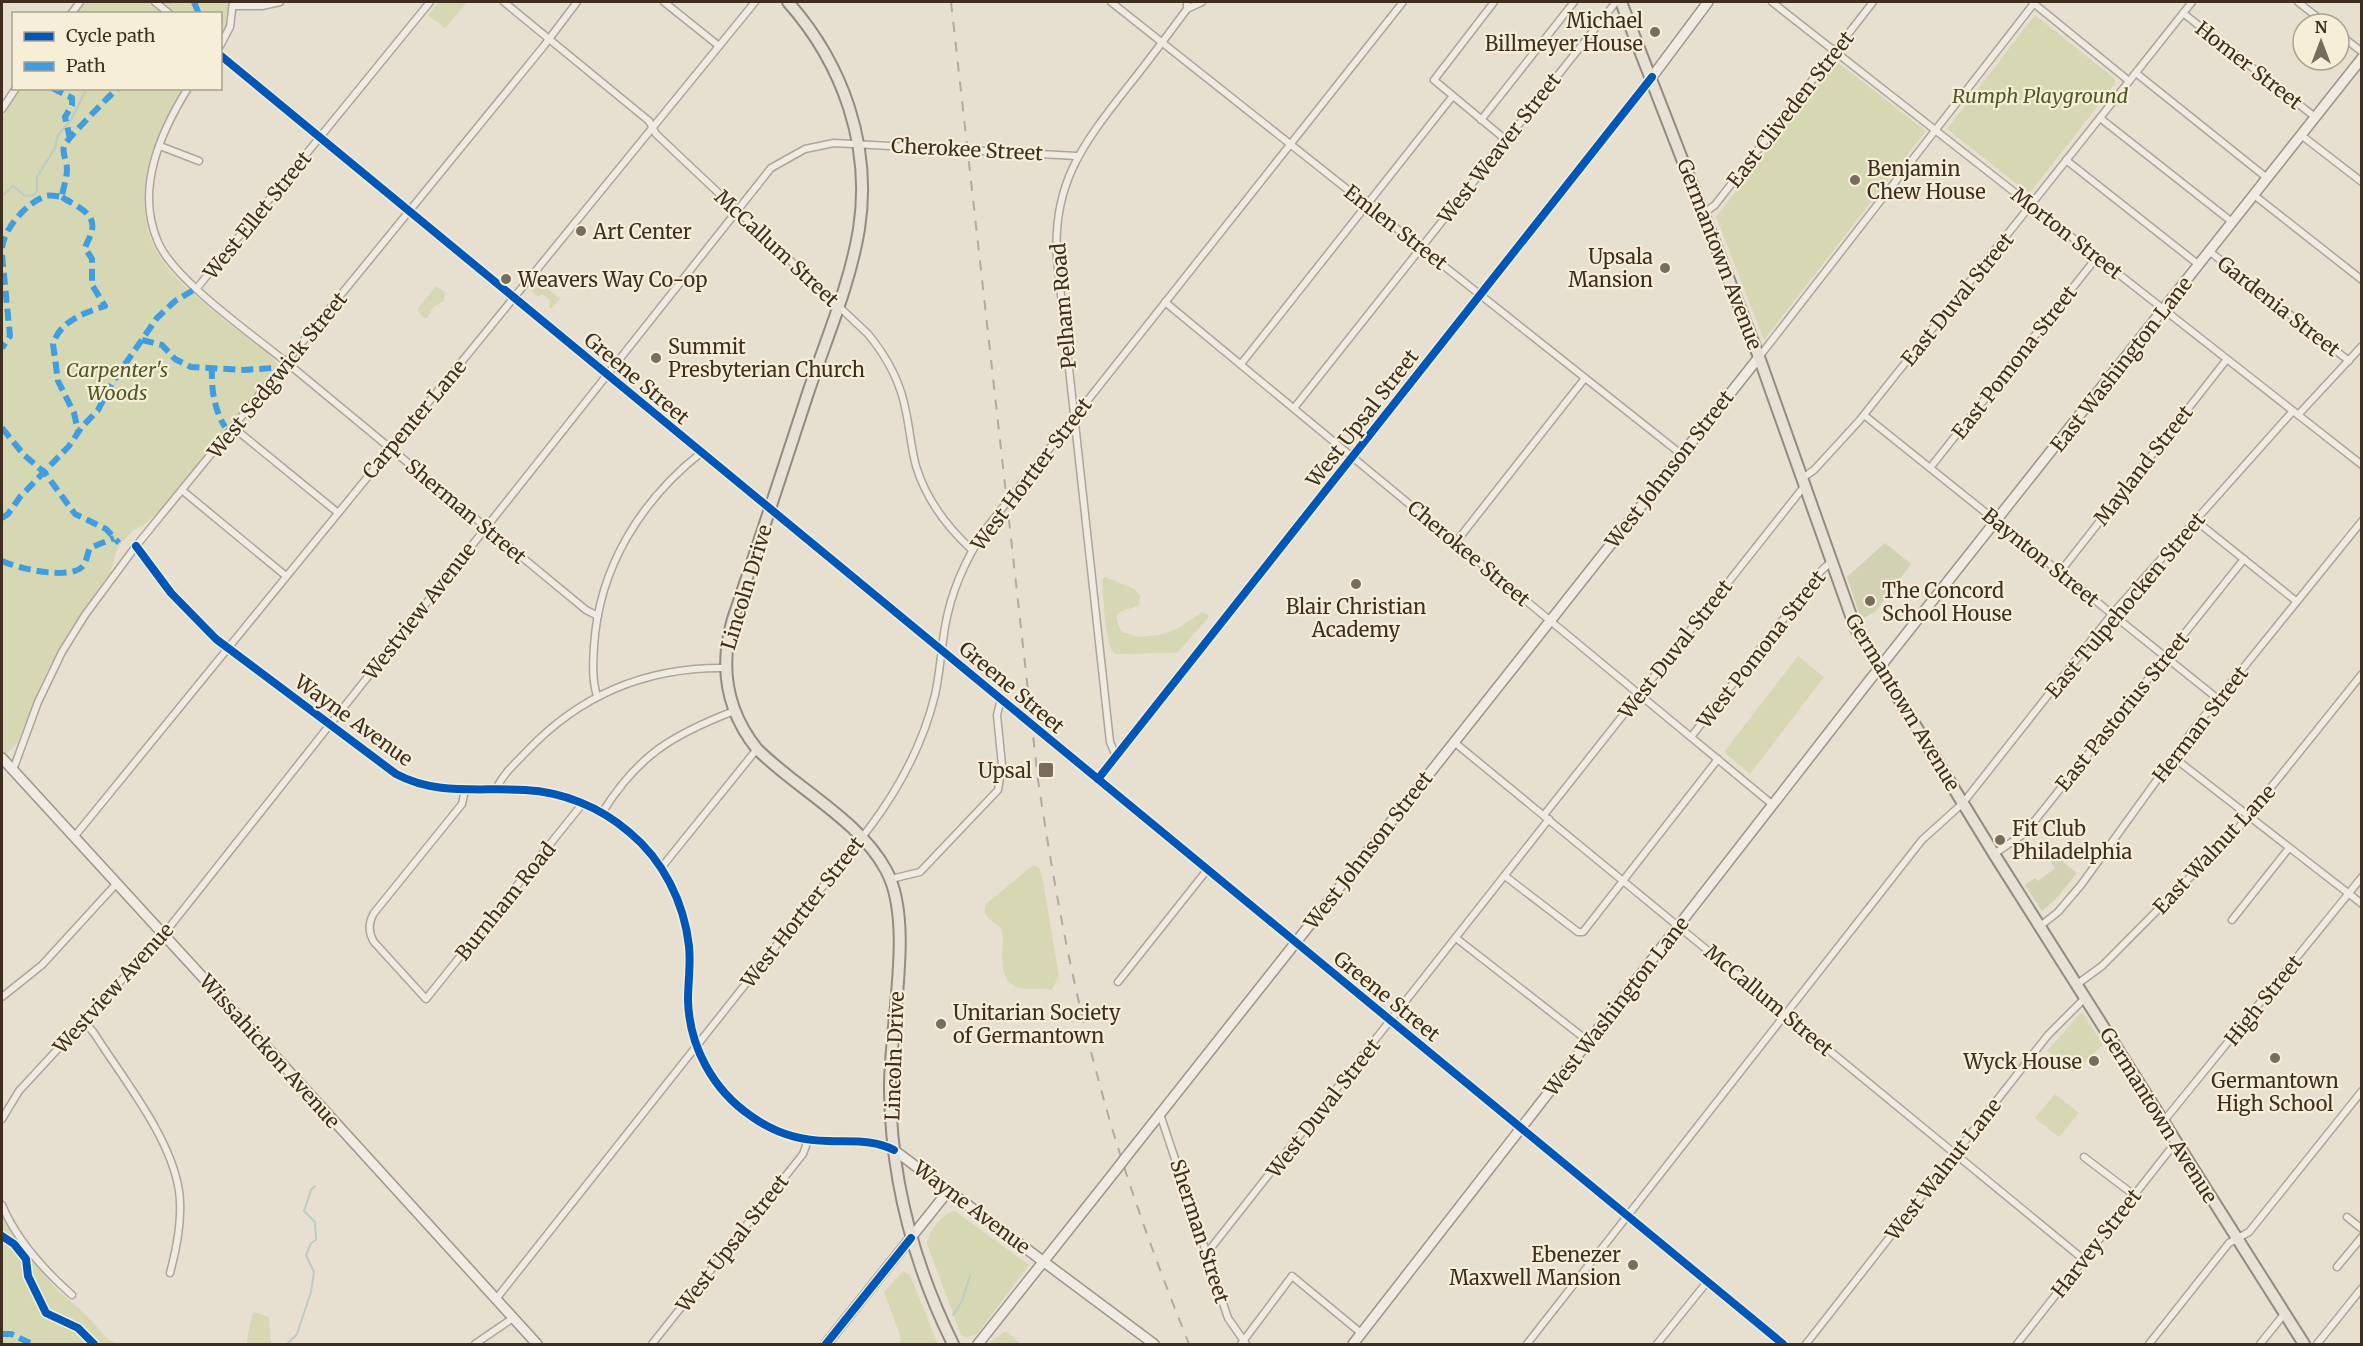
<svg xmlns="http://www.w3.org/2000/svg" width="2363" height="1346" font-family="Merriweather,serif">
  <style>
    .green { fill: #d6d7b3 }
    .cemetery { fill: #d1d1b3 }
    .lines { fill: none; stroke-linecap: round; stroke-linejoin: round }
    .stream { stroke: #bcccc2; stroke-width: 2 }
    .street-casing { stroke: #ada599; stroke-width: 9 }
    .secondary-casing { stroke: #9c958a; stroke-width: 12 }
    .primary-casing { stroke: #928b80; stroke-width: 14 }
    .street { stroke: #efebe3; stroke-width: 6 }
    .secondary { stroke: #efebe3; stroke-width: 9 }
    .primary { stroke: #e6e1d4; stroke-width: 10 }
    .rail { stroke: #afaaa2; stroke-width: 2; stroke-dasharray: 10 10; stroke-linecap: butt }
    .secondary-bridge-casing { stroke: #9c958a; stroke-width: 12; stroke-linecap: butt }
    .secondary-bridge { stroke: #efebe3; stroke-width: 9 }
    .quiet { stroke: #3f9de0; stroke-width: 6; stroke-dasharray: 12 6; stroke-linecap: butt }
    .cycleway-casing { stroke: #f7eed8; stroke-width: 11 }
    .cycleway { stroke: #0057b8; stroke-width: 8 }
    .poi-dot { fill: #786c5e; stroke: #f7eed8; stroke-width: 2 }
    .labels { text-anchor: middle; dominant-baseline: central; stroke-width: 4.5; stroke-linejoin: round; paint-order: stroke }
    .poi-label { font-size: 20px; fill: #3d2e20; stroke: #f7eed8; text-anchor: start }
    .street-label { font-size: 20px; fill: #3d2e20; stroke: #f7eed8 }
    .park-label { font-size: 20px; font-style: italic; fill: #4d5a26; stroke: #f7eed8 }
  </style>
  <rect width="100%" height="100%" fill="#e7e0d1"/>
  <!-- green -->
  <g class="green">
    <path d="M84 2H147L162 13H75Z"/>
    <path d="M163 2H229L227 23 221 39 220 14 177 13Z"/>
    <path d="M439 2H467L445 28 428 15Z"/>
    <path d="M2035 15 2115 79V84L2032 190 2027 192 1947 129Z"/>
    <path d="M1836 61 1926 131 1764 340 1716 217Z"/>
    <path d="M20 89H182C151 140 124 210 165 264 181 286 205 303 225 321 241 334 267 348 278 365L167 504 144 525 133 530 118 547 110 573 71 628 46 673 17 744 7 753 2 752V114Z"/>
    <path d="M538 281 560 299 551 309 549 307 550 300 542 294 539 297 531 291Z"/>
    <path d="M436 286 445 292 444 301 434 306 427 318H424L417 310Z"/>
    <path d="M1105 577 1134 589 1140 595 1139 605C1124 613 1108 607 1122 632L1140 637 1159 635 1177 629 1202 612 1208 615V618L1177 653 1115 654C1105 648 1103 594 1102 580Z"/>
    <path d="M1798 656 1824 677 1750 774 1724 752Z"/>
    <path d="M1033 865 1039 868 1043 881 1059 977 1051 990C1040 987 1027 991 1017 987 995 979 1005 948 1002 930 995 921 979 917 987 903Z"/>
    <path d="M2082 1012 2103 1045 2074 1072 2047 1051Z"/>
    <path d="M2055 1094 2079 1113 2059 1137 2035 1118Z"/>
    <path d="M955 1211 1029 1265 977 1334 966 1338 961 1335 927 1244C929 1231 942 1213 955 1211Z"/>
    <path d="M2 1217 54 1287 82 1311 109 1340 118 1344H2Z"/>
    <path d="M903 1271 910 1275 938 1344H900L901 1338 884 1292Z"/>
    <path d="M255 1312 269 1317 271 1344H246L252 1315Z"/>
    <path d="M1004 1332 1009 1333 1021 1344H988Z"/>
  </g>
  <!-- cemetery -->
  <g class="cemetery">
    <path d="M1885 543 1911 564 1875 612 1861 619 1847 577Z"/>
    <path d="M2054 855 2077 873 2057 898 2042 911 2025 885 2035 878 2038 881 2055 868 2049 859Z"/>
  </g>
  <g class="lines">
    <!-- stream -->
    <g class="stream">
      <path d="M143 14V13"/>
      <path d="M2 196 13 186 25 196 34 195 37 191V177L55 148 58 135 71 120 87 88"/>
      <path d="M953 1315 962 1301 970 1276"/>
      <path d="M287 1344 297 1334 311 1292 314 1272 306 1255 311 1243 316 1240 315 1222 304 1211 311 1190 315 1186"/>
    </g>
    <defs>
      <g id="street">
        <path d="M155 2 170 14"/>
        <path d="M504 2 649 121 656 134 868 334C887 357 901 383 906 412 910 430 911 448 916 466 926 499 947 527 972 550"/>
        <path d="M664 2 719 46"/>
        <path d="M1111 2 1681 454"/>
        <path d="M1494 2 1434 80 1506 140"/>
        <path d="M1772 2 2362 465"/>
        <path d="M2032 2 2129 81"/>
        <path d="M2298 2 2326 24"/>
        <path d="M233 6H262L280 2"/>
        <path d="M1187 9 1202 2"/>
        <path d="M2183 13 2315 117"/>
        <path d="M71 14 80 2"/>
        <path d="M2339 34 2362 52"/>
        <path d="M220 46 230 27 233 2"/>
        <path d="M220 55 1783 1344"/>
        <path d="M2136 73 2267 178"/>
        <path d="M188 88C160 133 135 190 158 242 174 280 252 334 286 362 386 445 486 527 586 610L598 616"/>
        <path d="M2 109 16 88"/>
        <path d="M2100 118 2232 222"/>
        <path d="M1481 120 1574 2"/>
        <path d="M2301 135 2362 182"/>
        <path d="M160 146 199 161"/>
        <path d="M2066 160 2199 265"/>
        <path d="M2254 195 2362 280"/>
        <path d="M1704 213 1715 205 1873 2"/>
        <path d="M2209 251 2349 361"/>
        <path d="M197 288 430 2"/>
        <path d="M1165 302 1773 805"/>
        <path d="M1759 357 2035 2"/>
        <path d="M1241 364 1452 97"/>
        <path d="M1294 408 1616 2"/>
        <path d="M1864 415 2218 699"/>
        <path d="M2298 415 2362 346"/>
        <path d="M234 428 337 512"/>
        <path d="M1930 468 2097 257"/>
        <path d="M1804 477 1814 470 1859 421 2192 2"/>
        <path d="M183 491 286 576"/>
        <path d="M2195 520 2296 601"/>
        <path d="M1456 542 1585 378"/>
        <path d="M136 546 171 593 216 639 396 774C437 796 480 787 525 790 563 792 600 807 629 832 662 860 684 902 689 946 691 964 688 982 688 1000 689 1046 713 1090 750 1116 773 1132 800 1141 827 1141 850 1142 873 1138 894 1149"/>
        <path d="M2060 572 2227 359"/>
        <path d="M597 696C592 680 593 662 594 646 599 567 641 500 702 452"/>
        <path d="M1691 737 1822 570 1832 561"/>
        <path d="M1454 742 2083 1259"/>
        <path d="M1116 756 1110 742 1057 259C1052 185 1082 145 1126 89 1147 63 1167 36 1187 9V2"/>
        <path d="M2173 757 2362 904"/>
        <path d="M13 770 38 702 62 652 85 615 136 546 543 47 577 2"/>
        <path d="M1098 779 1651 78"/>
        <path d="M465 790 462 804 374 913C368 923 368 932 374 942L426 999 583 803"/>
        <path d="M496 790C502 774 516 763 527 751 581 694 647 667 725 668"/>
        <path d="M602 813C638 755 672 735 734 711"/>
        <path d="M1544 815 1806 484"/>
        <path d="M74 837 755 2"/>
        <path d="M1994 854 2025 833 2244 559"/>
        <path d="M661 868 757 749"/>
        <path d="M1505 876 1578 932H1583L1718 759"/>
        <path d="M891 879 920 872 998 790 1002 765 997 715 1001 699"/>
        <path d="M2232 920 2289 848"/>
        <path d="M2039 927 2058 912 2081 885 2193 730 2362 521"/>
        <path d="M1456 938 1588 1041"/>
        <path d="M1118 982 1207 870"/>
        <path d="M2076 985 2102 966 2236 831 2362 674"/>
        <path d="M2 997 42 965 117 883"/>
        <path d="M84 1021 94 1033C123 1079 171 1137 179 1191 183 1218 177 1247 170 1273"/>
        <path d="M1160 1114 1228 1318 1246 1344"/>
        <path d="M2 1119 19 1091 164 934 771 168 805 149 834 143 1077 156"/>
        <path d="M2163 1122 2362 877"/>
        <path d="M2084 1157 2134 1195"/>
        <path d="M2 1205C16 1239 45 1271 72 1295"/>
        <path d="M2347 1217 2362 1229"/>
        <path d="M1207 1253 1549 819"/>
        <path d="M2337 1267 2362 1237"/>
        <path d="M496 1299 870 827C900 787 923 744 935 695 940 673 941 650 945 627 951 592 965 560 985 530L1403 2"/>
        <path d="M475 1344 513 1318"/>
        <path d="M652 1344 803 1154 808 1140"/>
        <path d="M1241 1344 1292 1276 1361 1333"/>
        <path d="M1527 1344 1922 840 1963 803 2112 614 2293 411"/>
        <path d="M1657 1344 1707 1282"/>
        <path d="M1806 1344 2048 1035 2085 998"/>
        <path d="M2017 1344 2176 1142"/>
        <path d="M2149 1344 2229 1243 2249 1232 2362 1091"/>
        <path d="M2260 1344 2285 1313"/>
        <path d="M2317 1344 2362 1288"/>
      </g>
      <g id="secondary">
        <path d="M1652 77 1708 2"/>
        <path d="M2 758C180 953 360 1148 537 1344"/>
        <path d="M894 1150 1154 1344"/>
        <path d="M1126 1157 1759 357"/>
        <path d="M826 1344 949 1190"/>
        <path d="M978 1344 1116 1170"/>
        <path d="M1353 1344 1865 686 2362 58"/>
      </g>
      <g id="primary">
        <path d="M788 2C843 64 872 146 859 229 850 284 827 337 809 390 784 466 759 543 733 619 719 667 726 710 757 749 797 789 859 820 886 870 915 922 889 1028 890 1090 891 1179 914 1265 953 1344"/>
        <path d="M1621 2 1759 357 1855 627 1994 854 2304 1344"/>
      </g>
    </defs>
    <!-- street casing -->
    <use href="#street" class="street-casing"/>
    <!-- secondary casing -->
    <use href="#secondary" class="secondary-casing"/>
    <!-- primary casing -->
    <use href="#primary" class="primary-casing"/>
    <!-- street -->
    <use href="#street" class="street"/>
    <!-- secondary -->
    <use href="#secondary" class="secondary"/>
    <!-- primary -->
    <use href="#primary" class="primary"/>
    <!-- rail -->
    <path class="rail" d="M951 2 1038 780C1053 880 1071 980 1098 1078 1122 1169 1154 1257 1189 1344"/>
    <defs>
      <path id="secondary-bridge" d="M1116 1170 1126 1157"/>
    </defs>
    <!-- secondary-bridge casing -->
    <use href="#secondary-bridge" class="secondary-bridge-casing"/>
    <!-- secondary-bridge -->
    <use href="#secondary-bridge" class="secondary-bridge"/>
    <!-- quiet -->
    <g class="quiet">
      <path d="M194 2 199 14"/>
      <path d="M52 88 72 98V105L65 117 70 138"/>
      <path d="M62 197C73 205 96 212 92 230 91 236 87 242 85 248L92 259V285L105 306C84 313 60 321 53 344L58 381 74 413 78 431"/>
      <path d="M2 248C4 229 25 205 43 197 48 194 56 196 62 197 63 188 67 178 67 169 67 162 62 154 64 146 66 140 110 95 118 88"/>
      <path d="M2 255 10 336 2 348"/>
      <path d="M142 340 162 345 175 359 191 367 244 370 273 368"/>
      <path d="M212 367C211 388 214 409 225 427"/>
      <path d="M2 428 24 455 45 473 75 514 106 529 119 543"/>
      <path d="M2 518 8 514 20 497 69 446 81 428 98 410 112 383 157 318 175 301 197 288"/>
      <path d="M2 561C17 568 70 581 83 566 87 561 87 554 90 548L114 538"/>
      <path d="M2 1334H11L32 1344"/>
    </g>
    <defs>
      <g id="cycleway">
        <path d="M220 55 1783 1344"/>
        <path d="M136 546 171 593 216 639 396 774C437 796 480 787 525 790 563 792 600 807 629 832 663 860 684 902 689 946 691 964 688 982 688 1000 689 1046 713 1090 751 1116 773 1132 800 1141 828 1141 851 1142 873 1139 894 1150"/>
        <path d="M1098 779 1652 77"/>
        <path d="M2 1236 14 1244 26 1259 28 1276 46 1313 78 1328 94 1344"/>
        <path d="M826 1344 911 1238"/>
      </g>
    </defs>
    <!-- cycleway casing -->
    <use href="#cycleway" class="cycleway-casing"/>
    <!-- cycleway -->
    <use href="#cycleway" class="cycleway"/>
  </g>
  <!-- markers -->
  <g class="poi-dot">
    <circle cx="1655" cy="32" r="6"/>
    <circle cx="1855" cy="180" r="6"/>
    <circle cx="581" cy="231" r="6"/>
    <circle cx="1665" cy="268" r="6"/>
    <circle cx="506" cy="279" r="6"/>
    <circle cx="656" cy="358" r="6"/>
    <circle cx="1356" cy="584" r="6"/>
    <circle cx="1870" cy="601" r="6"/>
    <rect x="1038" y="762" width="16" height="16" rx="3"/>
    <circle cx="2000" cy="840" r="6"/>
    <circle cx="941" cy="1024" r="6"/>
    <circle cx="2275" cy="1058" r="6"/>
    <circle cx="2094" cy="1061" r="6"/>
    <circle cx="1633" cy="1265" r="6"/>
  </g>
  <g class="labels">
    <!-- poi labels -->
    <g class="poi-label">
      <text x="1643" y="20" text-anchor="end">Michael<tspan x="1643" dy="23">Billmeyer House</tspan></text>
      <text x="1867" y="168">Benjamin<tspan x="1867" dy="23">Chew House</tspan></text>
      <text x="593" y="231">Art Center</text>
      <text x="1653" y="256" text-anchor="end">Upsala<tspan x="1653" dy="23">Mansion</tspan></text>
      <text x="518" y="279">Weavers Way Co‑op</text>
      <text x="668" y="346">Summit<tspan x="668" dy="23">Presbyterian Church</tspan></text>
      <text x="1882" y="590">The Concord<tspan x="1882" dy="23">School House</tspan></text>
      <text x="1356" y="606" text-anchor="middle">Blair Christian<tspan x="1356" dy="23">Academy</tspan></text>
      <text x="1032" y="770" text-anchor="end">Upsal</text>
      <text x="2012" y="828">Fit Club<tspan x="2012" dy="23">Philadelphia</tspan></text>
      <text x="953" y="1012">Unitarian Society<tspan x="953" dy="23">of Germantown</tspan></text>
      <text x="2082" y="1061" text-anchor="end">Wyck House</text>
      <text x="2275" y="1080" text-anchor="middle">Germantown<tspan x="2275" dy="23">High School</tspan></text>
      <text x="1621" y="1254" text-anchor="end">Ebenezer<tspan x="1621" dy="23">Maxwell Mansion</tspan></text>
    </g>
    <!-- street labels -->
    <g class="street-label">
      <text transform="translate(2249 65) rotate(38)">Homer Street</text>
      <text transform="translate(1790 109) rotate(-52)">East Cliveden Street</text>
      <text transform="translate(1499 148) rotate(-52)">West Weaver Street</text>
      <text transform="translate(967 149) rotate(3)">Cherokee Street</text>
      <text transform="translate(257 215) rotate(-51)">West Ellet Street</text>
      <text transform="translate(1396 227) rotate(38)">Emlen Street</text>
      <text transform="translate(2067 233) rotate(38)">Morton Street</text>
      <text transform="translate(777 248) rotate(43)">McCallum Street</text>
      <text transform="translate(1720 254) rotate(69)">Germantown Avenue</text>
      <text transform="translate(1957 299) rotate(-51)">East Duval Street</text>
      <text transform="translate(1063 306) rotate(-95)">Pelham Road</text>
      <text transform="translate(2279 306) rotate(38)">Gardenia Street</text>
      <text transform="translate(2014 362) rotate(-52)">East Pomona Street</text>
      <text transform="translate(2121 364) rotate(-52)">East Washington Lane</text>
      <text transform="translate(277 375) rotate(-51)">West Sedgwick Street</text>
      <text transform="translate(637 378) rotate(40)">Greene Street</text>
      <text transform="translate(1362 418) rotate(-52)">West Upsal Street</text>
      <text transform="translate(414 419) rotate(-50)">Carpenter Lane</text>
      <text transform="translate(2143 465) rotate(-52)">Mayland Street</text>
      <text transform="translate(1669 469) rotate(-52)">West Johnson Street</text>
      <text transform="translate(1031 474) rotate(-53)">West Hortter Street</text>
      <text transform="translate(466 511) rotate(40)">Sherman Street</text>
      <text transform="translate(1469 553) rotate(40)">Cherokee Street</text>
      <text transform="translate(2041 557) rotate(39)">Baynton Street</text>
      <text transform="translate(746 587) rotate(-73)">Lincoln Drive</text>
      <text transform="translate(2125 605) rotate(-50)">East Tulpehocken Street</text>
      <text transform="translate(419 611) rotate(-52)">Westview Avenue</text>
      <text transform="translate(1675 649) rotate(-52)">West Duval Street</text>
      <text transform="translate(1761 649) rotate(-52)">West Pomona Street</text>
      <text transform="translate(1012 687) rotate(40)">Greene Street</text>
      <text transform="translate(1903 702) rotate(59)">Germantown Avenue</text>
      <text transform="translate(2122 711) rotate(-51)">East Pastorius Street</text>
      <text transform="translate(354 720) rotate(36)">Wayne Avenue</text>
      <text transform="translate(2200 724) rotate(-52)">Herman Street</text>
      <text transform="translate(2214 849) rotate(-47)">East Walnut Lane</text>
      <text transform="translate(1368 850) rotate(-52)">West Johnson Street</text>
      <text transform="translate(505 901) rotate(-51)">Burnham Road</text>
      <text transform="translate(802 912) rotate(-52)">West Hortter Street</text>
      <text transform="translate(113 988) rotate(-48)">Westview Avenue</text>
      <text transform="translate(1387 996) rotate(39)">Greene Street</text>
      <text transform="translate(1769 1000) rotate(40)">McCallum Street</text>
      <text transform="translate(2263 1000) rotate(-51)">High Street</text>
      <text transform="translate(1616 1006) rotate(-52)">West Washington Lane</text>
      <text transform="translate(270 1051) rotate(48)">Wissahickon Avenue</text>
      <text transform="translate(894 1056) rotate(-88)">Lincoln Drive</text>
      <text transform="translate(1323 1108) rotate(-52)">West Duval Street</text>
      <text transform="translate(2159 1115) rotate(58)">Germantown Avenue</text>
      <text transform="translate(1943 1169) rotate(-52)">West Walnut Lane</text>
      <text transform="translate(972 1207) rotate(37)">Wayne Avenue</text>
      <text transform="translate(1200 1231) rotate(72)">Sherman Street</text>
      <text transform="translate(732 1243) rotate(-52)">West Upsal Street</text>
      <text transform="translate(2096 1243) rotate(-52)">Harvey Street</text>
    </g>
    <!-- park labels -->
    <g class="park-label">
      <text x="2040" y="95">Rumph Playground</text>
      <text x="117" y="369">Carpenter's<tspan x="117" dy="23">Woods</tspan></text>
    </g>
  </g>
  <!-- border -->
  <rect width="2363" height="1346" fill="none" stroke="#3d2e20" stroke-width="6"/>
  <!-- legend -->
  <rect x="12" y="12" width="210" height="78" fill="#f7eed8" stroke="#ada18e" stroke-width="1.5"/>
  <rect x="24" y="32" width="30" height="9" fill="#0057b8" stroke="#ada18e" stroke-width="1.5"/>
  <text x="66" y="42" font-size="18" fill="#3d2e20">Cycle path</text>
  <rect x="24" y="62" width="30" height="9" fill="#3f9de0" stroke="#ada18e" stroke-width="1.5"/>
  <text x="66" y="72" font-size="18" fill="#3d2e20">Path</text>
  <!-- north arrow -->
  <g transform="translate(2321 42)"><circle r="28" fill="#f7eed8" stroke="#ada18e" stroke-width="1.5"/>
  <path d="M0-4.5L10 22L0 15L-10 22Z" fill="#786c5e"/>
  <text y="-9" font-size="16" font-weight="bold" text-anchor="middle" fill="#3d2e20">N</text>
  </g>
</svg>
